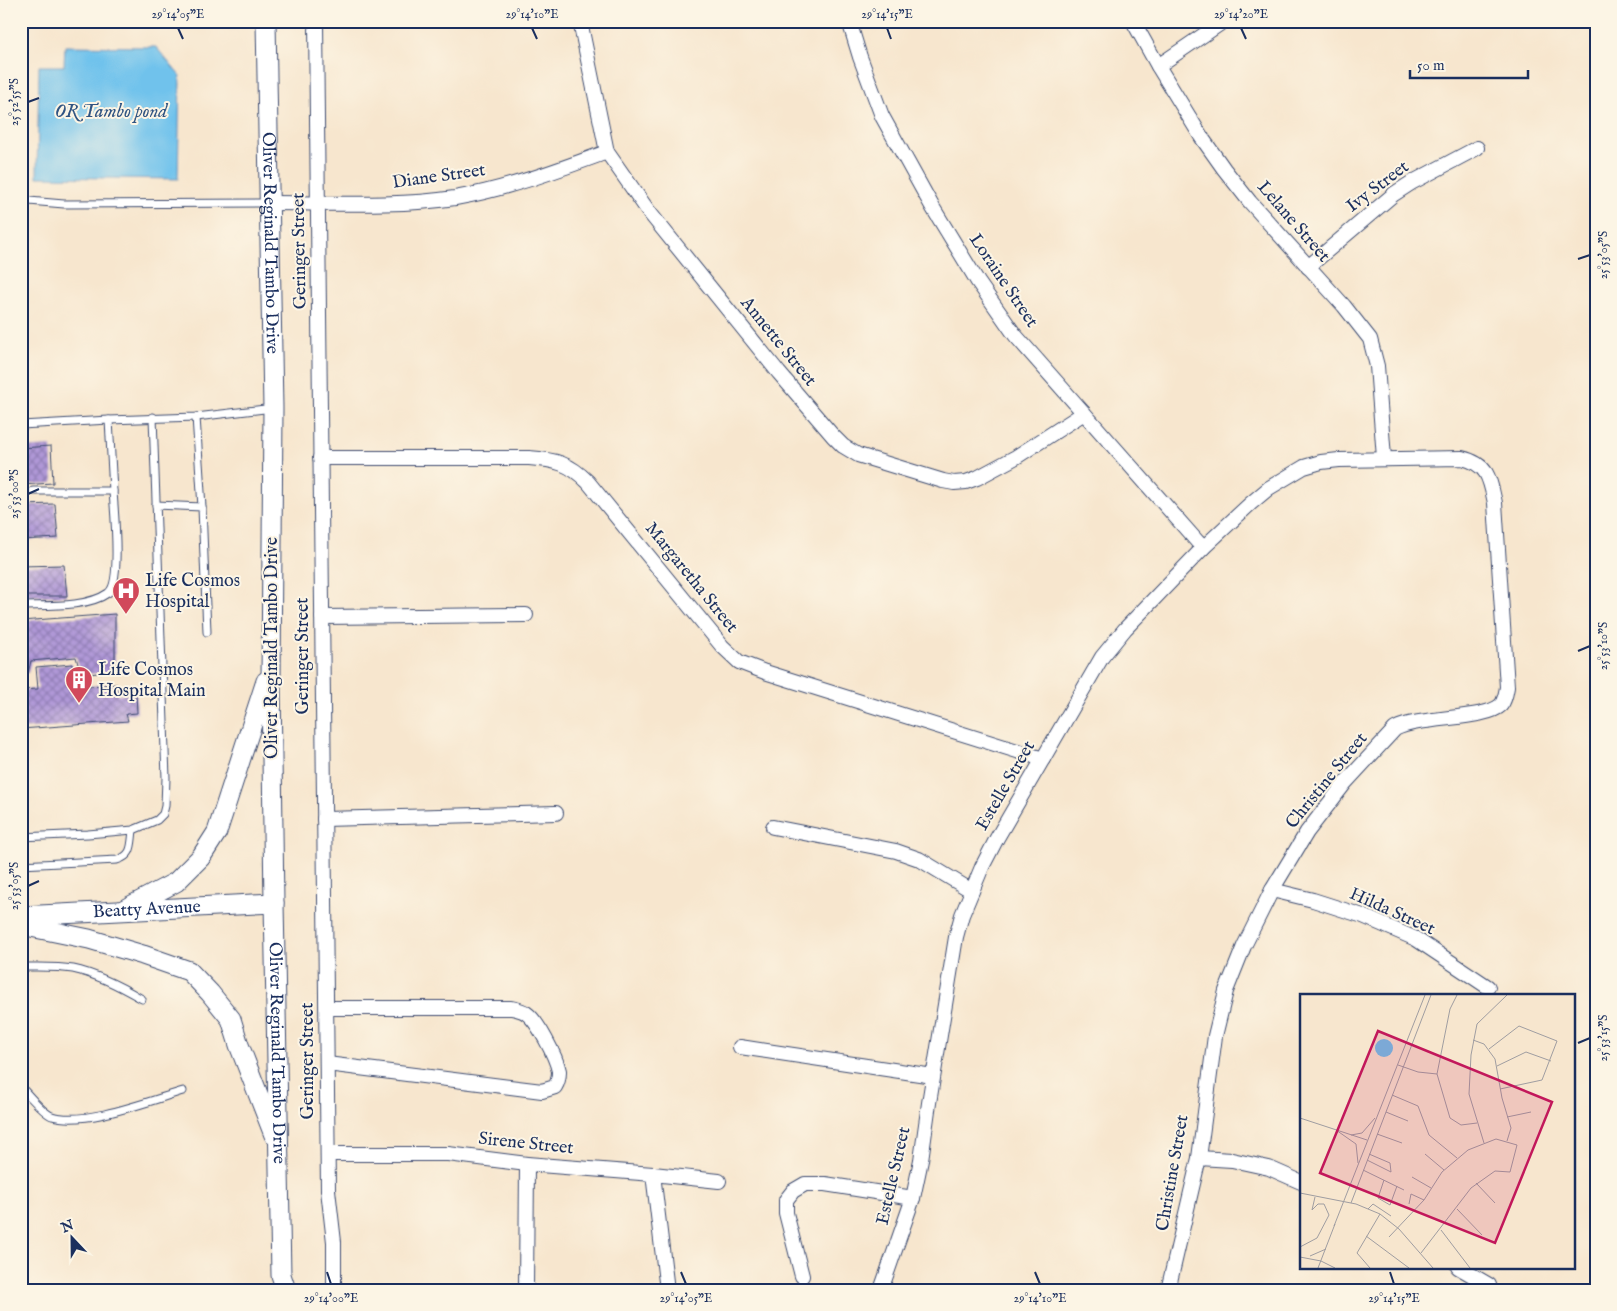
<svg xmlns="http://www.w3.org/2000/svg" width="1617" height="1311" font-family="'IM FELL English',serif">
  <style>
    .water { fill: #70c2ec; stroke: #4678a5 }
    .building { fill: url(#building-cross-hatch) }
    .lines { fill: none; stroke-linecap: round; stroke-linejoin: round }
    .lane-casing { stroke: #3c4a6f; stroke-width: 9 }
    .street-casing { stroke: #3c4a6f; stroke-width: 16 }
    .secondary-casing { stroke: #3c4a6f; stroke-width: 21 }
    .lane { stroke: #fff; stroke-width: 7 }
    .street { stroke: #fff; stroke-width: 14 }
    .secondary { stroke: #fff; stroke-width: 19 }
    .ticks { fill: none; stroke: #1b2f5e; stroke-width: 2 }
    .labels { text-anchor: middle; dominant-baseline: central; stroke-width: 4; stroke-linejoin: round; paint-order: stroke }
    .street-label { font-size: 18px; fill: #1b2f5e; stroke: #fcf5e5 }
    .poi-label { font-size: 18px; fill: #1b2f5e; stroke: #fcf5e5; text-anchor: start }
    .water-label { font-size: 19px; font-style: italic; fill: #305482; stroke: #fcf5e5 }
    .inset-road { fill: none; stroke: #9f9da1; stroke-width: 1 }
    .view { fill: #c2185b; fill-opacity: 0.15; stroke: #c2185b; stroke-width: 2.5 }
    .inset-edge { fill: none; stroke: #1b2f5e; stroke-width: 2.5 }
    .neatline { fill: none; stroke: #1b2f5e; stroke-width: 2 }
    .ticks-label { font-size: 12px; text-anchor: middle; fill: #1b2f5e }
  </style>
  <defs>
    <pattern id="building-cross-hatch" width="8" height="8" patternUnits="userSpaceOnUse" patternTransform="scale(1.25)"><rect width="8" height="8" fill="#b098d7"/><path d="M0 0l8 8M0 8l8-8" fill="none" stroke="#8e7cb2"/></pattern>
  </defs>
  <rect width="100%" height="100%" fill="#fcf5e5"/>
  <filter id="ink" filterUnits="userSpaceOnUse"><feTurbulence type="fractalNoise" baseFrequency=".02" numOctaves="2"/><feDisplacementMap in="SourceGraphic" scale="10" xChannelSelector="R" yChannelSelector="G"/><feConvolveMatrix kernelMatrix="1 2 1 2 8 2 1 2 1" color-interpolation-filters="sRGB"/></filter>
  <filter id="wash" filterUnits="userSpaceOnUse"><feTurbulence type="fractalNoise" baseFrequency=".0096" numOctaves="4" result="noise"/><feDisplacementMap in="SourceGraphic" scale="20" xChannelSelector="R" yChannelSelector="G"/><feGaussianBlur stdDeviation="1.12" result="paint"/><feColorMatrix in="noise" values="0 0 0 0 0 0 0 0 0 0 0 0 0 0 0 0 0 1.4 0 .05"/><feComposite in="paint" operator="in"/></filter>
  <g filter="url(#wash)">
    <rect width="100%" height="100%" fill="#f7e6ce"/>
    <!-- water -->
    <path class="water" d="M65 46 156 47 180 76 178 179 37 177 39 66H64Z"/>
    <g id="blocks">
      <!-- building -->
      <g class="building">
        <path d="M51 446 53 483 21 485V448Z"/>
        <path d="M55 504 58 538 21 540V505Z"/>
        <path d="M64 565 67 596H21V566Z"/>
        <path d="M115 614V671L81 675 76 657 31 661 28 673H21V621Z"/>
        <path d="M72 664 74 687 117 684 118 695 136 693 137 713 126 714 128 721 21 729V690L38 689 36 667Z"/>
      </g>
    </g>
  </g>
  <g filter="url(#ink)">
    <use href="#blocks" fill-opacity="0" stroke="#3c4a6f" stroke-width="1"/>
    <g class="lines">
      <defs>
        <g id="lane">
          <path d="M21 199 29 201 64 204 268 203"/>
          <path d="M196 417 202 507"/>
          <path d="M21 425 109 420 196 417 273 408"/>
          <path d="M33 491H113L109 420"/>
          <path d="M156 505 202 507 207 632"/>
          <path d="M21 606C46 605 87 608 108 593 122 584 114 509 113 491"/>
          <path d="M21 837 88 834 133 830 157 820 163 814 165 806 166 778 153 417"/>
          <path d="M21 865 117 860C133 855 131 846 133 830"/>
          <path d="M21 967C38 967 56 966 73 969 97 974 120 986 142 999"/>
          <path d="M21 1087C27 1093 44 1114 52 1116 85 1126 149 1101 183 1091"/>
        </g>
        <g id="street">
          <path d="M316 21 328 1190 334 1242V1290"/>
          <path d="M580 21 607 152 649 212 779 373 833 436 843 446 858 455 943 481 954 483 966 482 977 478 1016 457 1084 413"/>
          <path d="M849 21 860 57 882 116 933 208 978 282 1015 335 1203 548"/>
          <path d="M1133 21 1158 66 1202 138 1224 169 1250 202 1344 306 1370 339 1377 366 1384 458"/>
          <path d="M1158 66 1224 21"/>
          <path d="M269 203C331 203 394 207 455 198 507 189 558 170 607 152"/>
          <path d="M1308 267 1394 194 1411 183 1477 148"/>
          <path d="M320 458H529C556 460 569 463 588 482L722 646 739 662 765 672 1043 759"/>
          <path d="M322 617 526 615"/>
          <path d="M324 819 556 813"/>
          <path d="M773 827 896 851 919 859 972 891"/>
          <path d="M1272 890 1313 900 1363 916 1416 939 1488 987"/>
          <path d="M327 1008H511C516 1009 522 1010 526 1013 538 1021 556 1057 559 1071 559 1077 558 1082 555 1087L542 1091 327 1064"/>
          <path d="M740 1047 933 1076"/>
          <path d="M328 1154H448L527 1164 653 1174 719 1181"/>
          <path d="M1199 1158 1232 1160 1269 1168 1301 1182"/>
          <path d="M653 1174 667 1290"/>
          <path d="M1458 1267 1489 1285"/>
          <path d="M802 1276 786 1213V1200L793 1191 805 1184H825L913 1198"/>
          <path d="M526 1290 527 1164"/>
          <path d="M881 1290 913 1198 921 1160 929 1103 956 937 962 915 982 867 997 838 1102 657 1125 629 1203 548 1250 504 1269 488 1304 467 1321 462 1339 460 1462 458C1488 464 1490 479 1495 503L1507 687C1506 693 1505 700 1501 705 1486 720 1420 716 1395 729L1345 783 1307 832 1272 890 1244 946 1226 991 1215 1036 1199 1158 1168 1290"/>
        </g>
        <g id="secondary">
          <path id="s1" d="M266 21 273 408 271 684 274 903 281 1275 286 1290"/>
          <path d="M123 910 176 882 201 857 217 832 266 681"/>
          <path id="s2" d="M21 916 274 903"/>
          <path d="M21 925 89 939 143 955 189 971 210 993 231 1019 239 1045 274 1135"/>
        </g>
      </defs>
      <!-- lane casing -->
      <use href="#lane" class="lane-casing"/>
      <!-- street casing -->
      <use href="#street" class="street-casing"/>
      <!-- secondary casing -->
      <use href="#secondary" class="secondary-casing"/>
      <!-- lane -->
      <use href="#lane" class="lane"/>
      <!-- street -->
      <use href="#street" class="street"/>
      <!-- secondary -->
      <use href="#secondary" class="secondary"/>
    </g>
  </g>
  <!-- ticks -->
  <path class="ticks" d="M178 28 183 39M532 28 537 39M887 28 891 39M1241 28 1246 39M28 102 39 98M1578 259 1590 255M28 494 39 489M1578 651 1590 646M28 886 39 881M1578 1043 1590 1038M327 1272 331 1284M681 1272 686 1284M1035 1272 1040 1284M1390 1272 1394 1284"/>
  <!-- icons -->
  <defs>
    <symbol id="hospital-pin" viewBox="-11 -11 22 30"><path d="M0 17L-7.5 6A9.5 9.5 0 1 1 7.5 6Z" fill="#d1495b" stroke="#fcf5e5"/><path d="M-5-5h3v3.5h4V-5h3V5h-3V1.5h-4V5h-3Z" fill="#fff"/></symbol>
    <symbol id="building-pin" viewBox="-11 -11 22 30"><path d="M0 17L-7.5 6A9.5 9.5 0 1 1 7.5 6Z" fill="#d1495b" stroke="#fcf5e5"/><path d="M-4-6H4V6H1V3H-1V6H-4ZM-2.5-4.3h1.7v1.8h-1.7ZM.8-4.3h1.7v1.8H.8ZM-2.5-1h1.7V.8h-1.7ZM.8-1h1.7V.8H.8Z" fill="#fff"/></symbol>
  </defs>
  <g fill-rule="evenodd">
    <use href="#hospital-pin" x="110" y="575" width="32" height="43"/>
    <use href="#building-pin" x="63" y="664" width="32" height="43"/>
  </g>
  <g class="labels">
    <!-- street labels -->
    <g class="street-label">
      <text transform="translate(439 177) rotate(-8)">Diane Street</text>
      <text transform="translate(1378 187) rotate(-37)">Ivy Street</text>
      <text transform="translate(1293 222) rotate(49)">Lelane Street</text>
      <text stroke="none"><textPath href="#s1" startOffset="222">Oliver Reginald Tambo Drive</textPath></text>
      <text transform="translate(300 251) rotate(-91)">Geringer Street</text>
      <text transform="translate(1003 281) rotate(56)">Loraine Street</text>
      <text transform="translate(778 342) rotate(51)">Annette Street</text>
      <text transform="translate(691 578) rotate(51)">Margaretha Street</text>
      <text transform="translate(272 648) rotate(-90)">Oliver Reginald Tambo Drive</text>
      <text transform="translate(303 656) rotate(-90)">Geringer Street</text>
      <text transform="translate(1327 781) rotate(-51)">Christine Street</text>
      <text transform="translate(1006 786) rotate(-60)">Estelle Street</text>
      <text stroke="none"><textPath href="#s2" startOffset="126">Beatty Avenue</textPath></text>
      <text transform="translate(1392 912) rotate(24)">Hilda Street</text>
      <text stroke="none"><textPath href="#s1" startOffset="1032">Oliver Reginald Tambo Drive</textPath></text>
      <text transform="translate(308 1061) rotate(-90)">Geringer Street</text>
      <text transform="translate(526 1144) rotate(6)">Sirene Street</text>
      <text transform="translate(1173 1173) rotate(-80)">Christine Street</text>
      <text transform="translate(894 1176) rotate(-77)">Estelle Street</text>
    </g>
    <!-- poi labels -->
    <g class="poi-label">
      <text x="145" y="581">Life Cosmos<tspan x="145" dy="21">Hospital</tspan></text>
      <text x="98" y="670">Life Cosmos<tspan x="98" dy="21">Hospital Main</tspan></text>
    </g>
    <!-- water labels -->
    <g class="water-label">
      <text x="111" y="112">OR Tambo pond</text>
    </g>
  </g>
  <!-- overview -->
  <g transform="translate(1300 994)">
    <rect width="275" height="275" fill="#f7e6ce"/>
    <path d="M75 54a9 9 0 1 1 18 0a9 9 0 1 1-18 0Z" fill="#70c2ec"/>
    <path class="inset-road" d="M157 1 150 15 137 80 150 124 161 131 177 129M173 46 184 50 195 65 202 104 211 134 207 147M189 55 219 32 257 47 242 86 200 95M98 71 118 78 137 80M197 72 226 58 251 67M92 101 118 112 129 141 157 164M86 118 108 127M207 123 231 118M0 124 67 146M36 136 56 150 58 169M77 140 102 149M51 141 62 139 75 124M184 149 169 100 171 61 177 30 207 1M125 160 144 176M67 166 91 178 90 169 69 160M63 176 104 196M112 183 131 194M84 186 78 204 90 211 97 192M176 189 195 209M0 199 56 210 80 220 99 235 133 274M51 209 131 1M109 210 111 200 124 206M68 215 73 210 91 222M157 215 182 241M34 232 125 1M141 236 170 274M66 242 109 274M89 243 124 206 142 178 168 156 196 145 217 151 210 178 195 177 171 194 121 259M0 253 17 244 29 221 24 210H18L12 216 15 203M10 262 26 255M0 263 21 267 35 274M18 274 35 230M70 274 57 259 80 220"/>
    <path class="view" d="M78 37 252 108 195 249 20 179Z"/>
    <rect width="275" height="275" class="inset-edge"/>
  </g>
  <!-- margin -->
  <rect width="1617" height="1311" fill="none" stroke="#fcf5e5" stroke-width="55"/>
  <!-- north arrow -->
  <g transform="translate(72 1238) rotate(338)" stroke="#fcf5e5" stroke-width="4" paint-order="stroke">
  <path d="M0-4L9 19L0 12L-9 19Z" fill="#1b2f5e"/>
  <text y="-8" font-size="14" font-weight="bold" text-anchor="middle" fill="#1b2f5e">N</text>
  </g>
  <!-- scale -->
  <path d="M1410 70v8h118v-8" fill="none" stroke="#1b2f5e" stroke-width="2.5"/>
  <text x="1417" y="70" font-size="15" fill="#1b2f5e" stroke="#fcf5e5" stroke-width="4" paint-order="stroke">50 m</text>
  <rect x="28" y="28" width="1562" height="1256" class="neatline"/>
  <g class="ticks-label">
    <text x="178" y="18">29°14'05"E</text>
    <text x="532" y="18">29°14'10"E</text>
    <text x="887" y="18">29°14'15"E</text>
    <text x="1241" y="18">29°14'20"E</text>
    <text transform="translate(14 102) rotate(-90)" y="4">25°52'55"S</text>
    <text transform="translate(1603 255) rotate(-90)" y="4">25°53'05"S</text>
    <text transform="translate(14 494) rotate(-90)" y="4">25°53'00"S</text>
    <text transform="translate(1603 646) rotate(-90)" y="4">25°53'10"S</text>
    <text transform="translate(14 886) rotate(-90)" y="4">25°53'05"S</text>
    <text transform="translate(1603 1038) rotate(-90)" y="4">25°53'15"S</text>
    <text x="331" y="1302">29°14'00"E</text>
    <text x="686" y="1302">29°14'05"E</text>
    <text x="1040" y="1302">29°14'10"E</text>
    <text x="1394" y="1302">29°14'15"E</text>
  </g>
</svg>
